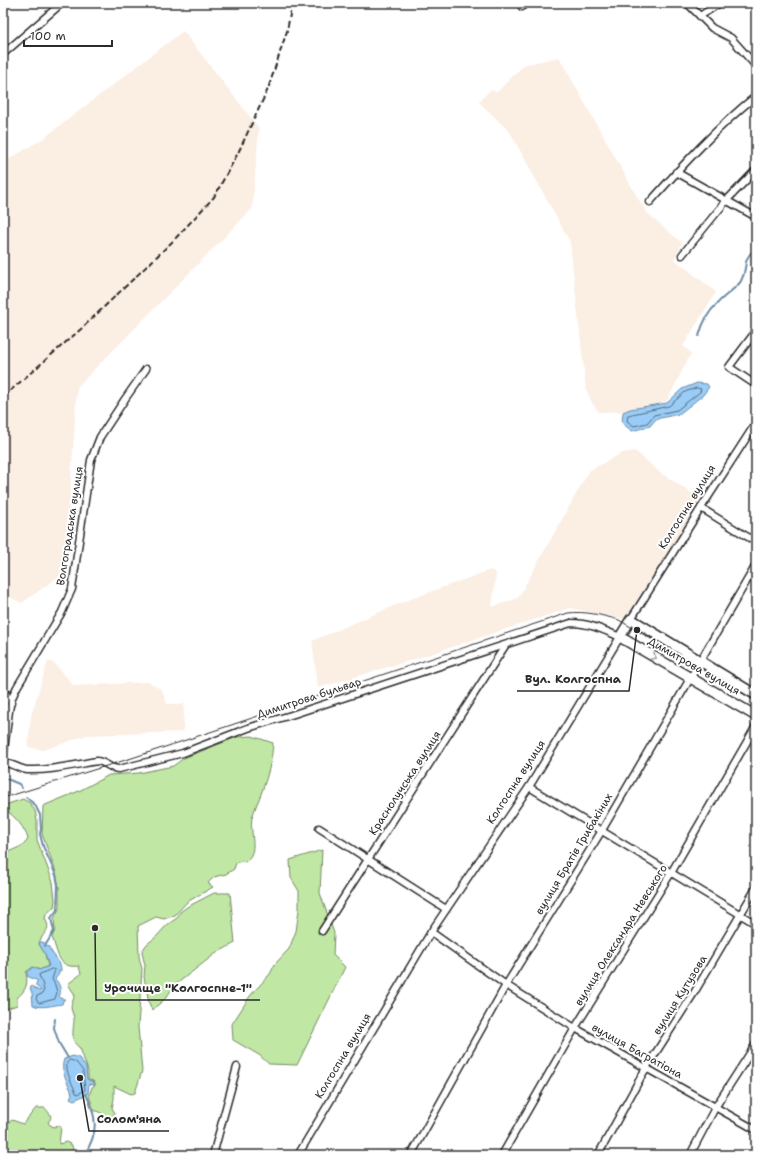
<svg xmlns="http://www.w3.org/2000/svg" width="759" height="1158" font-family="'Shantell Sans',sans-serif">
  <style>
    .built { fill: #fbeee3 }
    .green { fill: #c0e7a3; stroke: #768967 }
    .water { fill: #99ccf6; stroke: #6d8ca5 }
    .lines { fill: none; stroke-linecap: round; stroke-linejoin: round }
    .shore { stroke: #576b7c; stroke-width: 1 }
    .stream { stroke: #6d8ca5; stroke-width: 2 }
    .street-casing { stroke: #2b2b2b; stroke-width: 9 }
    .secondary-casing { stroke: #2b2b2b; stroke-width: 12 }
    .street { stroke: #fff; stroke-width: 6 }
    .secondary { stroke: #fff; stroke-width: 9 }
    .tram { stroke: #2b2b2b; stroke-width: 1 }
    .rail { stroke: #2b2b2b; stroke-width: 2; stroke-dasharray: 6 3; stroke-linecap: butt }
    .oneway { stroke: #a0a0a0 }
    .labels { text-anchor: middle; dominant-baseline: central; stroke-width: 4; stroke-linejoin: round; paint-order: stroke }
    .street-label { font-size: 11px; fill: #2b2b2b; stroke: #fff }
    .leader { fill: none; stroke: #2b2b2b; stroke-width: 1.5 }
    .callout-dot { fill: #2b2b2b; stroke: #fff; stroke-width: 1.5 }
    .callout-label { font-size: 12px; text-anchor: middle; font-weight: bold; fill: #2b2b2b; stroke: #fff; stroke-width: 4; stroke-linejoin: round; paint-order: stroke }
  </style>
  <rect width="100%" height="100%" fill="#fff"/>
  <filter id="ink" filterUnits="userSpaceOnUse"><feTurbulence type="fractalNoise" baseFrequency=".025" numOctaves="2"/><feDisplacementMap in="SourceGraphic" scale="8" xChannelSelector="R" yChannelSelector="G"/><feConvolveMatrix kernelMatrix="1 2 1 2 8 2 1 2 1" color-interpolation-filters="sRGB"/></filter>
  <g filter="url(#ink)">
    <!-- built -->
    <g class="built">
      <path d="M183 31 259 128 252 209 77 387 65 572 22 603 3 594V163L44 138Z"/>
      <path d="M559 57 639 200 647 213 682 243 674 259 716 292 683 346 691 353 667 401 634 411 599 412 592 403 586 389 570 242 510 132 479 102 490 90 497 92 524 65Z"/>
      <path d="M635 451 659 472 701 499 625 619 570 608 418 658 318 688 312 641 403 602 490 570 496 573 492 607 518 598 589 471 622 453Z"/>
      <path d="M48 661 54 663 74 686 149 682 162 690 167 704H184L183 732 87 735 43 750 28 747 31 716Z"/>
    </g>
    <!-- green -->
    <g class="green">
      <path d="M252 736 273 743C272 761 267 778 261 794 258 802 254 810 252 818 249 833 260 851 245 862L241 861 236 863 234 869 226 874 214 877 208 883 213 887 187 902 175 915 164 919 156 917 138 926 139 957 142 969 138 1027 142 1071 135 1093 131 1094 114 1086V1099L112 1108 115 1113 111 1118C105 1116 100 1112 94 1110L89 1096 92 1087 96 1084 93 1081 88 1079V1071L80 1048C69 1041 74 1029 74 1019 74 1015 71 1011 71 1007 71 1004 74 998 75 995L68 984 81 974 79 966C58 969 58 953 52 937L55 930 54 918 59 909V888L56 872 42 834 43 806 79 791 109 775 139 773 173 766 184 758 237 737Z"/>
      <path d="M23 799 30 803 35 811 37 820V840L53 882 55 900 54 907 46 914 45 919C53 931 41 933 39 944L45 954 48 966 40 970 33 967 26 972C28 984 27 989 17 998V1005L3 1010V855C11 849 24 848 28 839 25 828 15 816 5 810V805Z"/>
      <path d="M322 850 320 893 334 933 333 955 345 967 297 1065 269 1064 259 1055 233 1040 232 1024 250 996 270 974 275 964 289 949 296 931 299 910V891L291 878 290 860Z"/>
      <path d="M214 893H230L235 943 215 954 175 985 165 999 152 1010 149 1003 144 977 145 965 143 957 142 951 147 944 156 937 167 925 177 918 180 912 187 907Z"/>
      <path d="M36 1108H45C49 1113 54 1117 48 1122L50 1125 54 1127 58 1125 61 1127 59 1144 66 1142 72 1145 73 1152 70 1155H3V1127L12 1120 23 1124Z"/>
    </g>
    <!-- water -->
    <g class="water">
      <path d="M697 383 707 384 709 387 703 395 679 414 656 419 650 426 632 431 622 423 623 412 630 409 667 403 682 389Z"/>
      <path d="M40 942H43L46 946 49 947C52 955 62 962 61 971H59V974L55 979C60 984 62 991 59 997L62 999H65L63 1001 62 1004C54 1005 41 1009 33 1005L32 993 30 988 32 986 39 991 41 990 36 986V983L38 981 27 976V972L33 967 39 970 49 966 45 954 39 944Z"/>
      <path d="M73 1056 79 1058 86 1067 87 1079 93 1082 95 1085 89 1084 88 1094 74 1100 70 1098 72 1094C69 1083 59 1071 64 1059Z"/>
    </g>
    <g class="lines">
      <!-- shore -->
      <g class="shore">
        <path d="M697 388 701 389 700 392 677 410 654 415 647 423 634 426 627 421 628 415 669 406 685 392Z"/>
        <path d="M52 969 55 970 52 979 55 985 57 992 55 999 39 1003 36 999 37 996 42 994 44 990C43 985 41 980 39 975Z"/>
        <path d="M70 1060 76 1062 83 1071 85 1090 78 1094 76 1093C73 1085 65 1071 67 1063Z"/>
      </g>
      <!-- stream -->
      <g class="stream">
        <path d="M699 336C702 325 708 312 717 304 722 297 738 287 741 281 749 267 740 262 756 248"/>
        <path d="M7 779 19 784 22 788"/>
        <path d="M26 797 35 805 40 815 41 829 40 834 43 846 56 875 58 885 57 910 51 918 54 931 45 946"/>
        <path d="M55 1019 54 1028 59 1043 68 1058"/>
        <path d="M84 1155C99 1133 97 1117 86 1094"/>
      </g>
      <defs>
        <g id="street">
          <path d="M687 3 712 28 731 38 756 66"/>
          <path d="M522 7 528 3"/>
          <path d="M700 16 720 3"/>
          <path d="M3 54 62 3"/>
          <path d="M676 172 756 217"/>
          <path d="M650 202C683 165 717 127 756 96"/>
          <path d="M682 255 726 201 756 170"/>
          <path d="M756 331 729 367 756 385"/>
          <path d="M701 508 756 542"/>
          <path d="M631 619 701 508 756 423"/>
          <path d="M3 689 11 703"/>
          <path d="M3 758 9 711 11 700 17 687 62 612 72 589 91 460 100 437 125 399 146 369"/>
          <path d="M3 763C12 763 19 769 27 770 50 771 74 765 97 761 106 762 110 769 119 769L183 753 248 728 291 715 571 623C589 623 604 630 620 637L529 787 431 932 298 1155"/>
          <path d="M529 787 756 924"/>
          <path d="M319 828 446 909"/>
          <path d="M322 931 505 646"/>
          <path d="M431 932 506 985 575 1028 756 1130"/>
          <path d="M213 1155 237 1067"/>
          <path d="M411 1155 506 985 601 832 756 565"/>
          <path d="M502 1155 575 1028 671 873 756 726"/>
          <path d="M598 1155 646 1068 694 993 756 888"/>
          <path d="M690 1155 716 1106 756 1044"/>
        </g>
        <path id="secondary" d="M756 695 631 619 620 637 756 716"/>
      </defs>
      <!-- street casing -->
      <use href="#street" class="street-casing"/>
      <!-- secondary casing -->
      <use href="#secondary" class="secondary-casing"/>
      <!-- street -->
      <use href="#street" class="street"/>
      <!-- secondary -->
      <use href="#secondary" class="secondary"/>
      <!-- tram -->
      <path class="tram" d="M3 798 132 758 568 613C585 611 602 615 619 620L756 701"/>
      <!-- rail -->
      <path class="rail" d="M3 397 81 329 172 242 214 197 238 153 268 89 287 31 292 3"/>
    </g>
    <!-- one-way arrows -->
    <defs><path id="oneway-chevron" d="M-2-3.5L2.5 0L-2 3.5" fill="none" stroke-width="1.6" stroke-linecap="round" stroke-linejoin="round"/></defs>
    <use class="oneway" href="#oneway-chevron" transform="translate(654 657) rotate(30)"/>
  </g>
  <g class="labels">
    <!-- street labels -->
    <g class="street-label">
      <text transform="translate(687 507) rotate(-58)">Колгоспна вулиця</text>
      <text transform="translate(70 526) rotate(-81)">Волгоградська вулиця</text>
      <text transform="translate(694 666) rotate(30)">Димитрова вулиця</text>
      <text transform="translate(309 698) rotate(-18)">Димитрова бульвар</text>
      <text transform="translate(516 782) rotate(-57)">Колгоспна вулиця</text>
      <text transform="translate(405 783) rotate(-57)">Краснолучська вулиця</text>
      <text transform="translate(574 854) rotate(-59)">вулиця Братів Грибакіних</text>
      <text transform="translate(621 935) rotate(-58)">вулиця Олександра Невського</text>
      <text transform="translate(680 995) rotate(-58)">вулиця Кутузова</text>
      <text transform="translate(637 1051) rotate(29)">вулиця Багратіона</text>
      <text transform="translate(343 1056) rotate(-59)">Колгоспна вулиця</text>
    </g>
  </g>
  <!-- callouts -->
  <path class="leader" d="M637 630L629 691H517M95 928L96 1000H260M80 1078L89 1131H169"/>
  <g class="callout-dot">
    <circle cx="637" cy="630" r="4"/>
    <circle cx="95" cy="928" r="4"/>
    <circle cx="80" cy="1078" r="4"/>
  </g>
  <g class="callout-label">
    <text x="573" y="683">Вул. Колгоспна</text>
    <text x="178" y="992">Урочище "Колгоспне-1"</text>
    <text x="129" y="1123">Солом'яна</text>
  </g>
  <!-- margin -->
  <rect width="759" height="1158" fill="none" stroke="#fff" stroke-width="16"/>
  <rect x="8" y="8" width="743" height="1142" fill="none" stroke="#2b2b2b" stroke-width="1.5" filter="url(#ink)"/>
  <!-- scale -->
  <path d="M24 40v6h88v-6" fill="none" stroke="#2b2b2b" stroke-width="2"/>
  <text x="30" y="40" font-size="12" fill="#2b2b2b" stroke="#ffffff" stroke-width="3" paint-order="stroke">100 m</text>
</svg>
